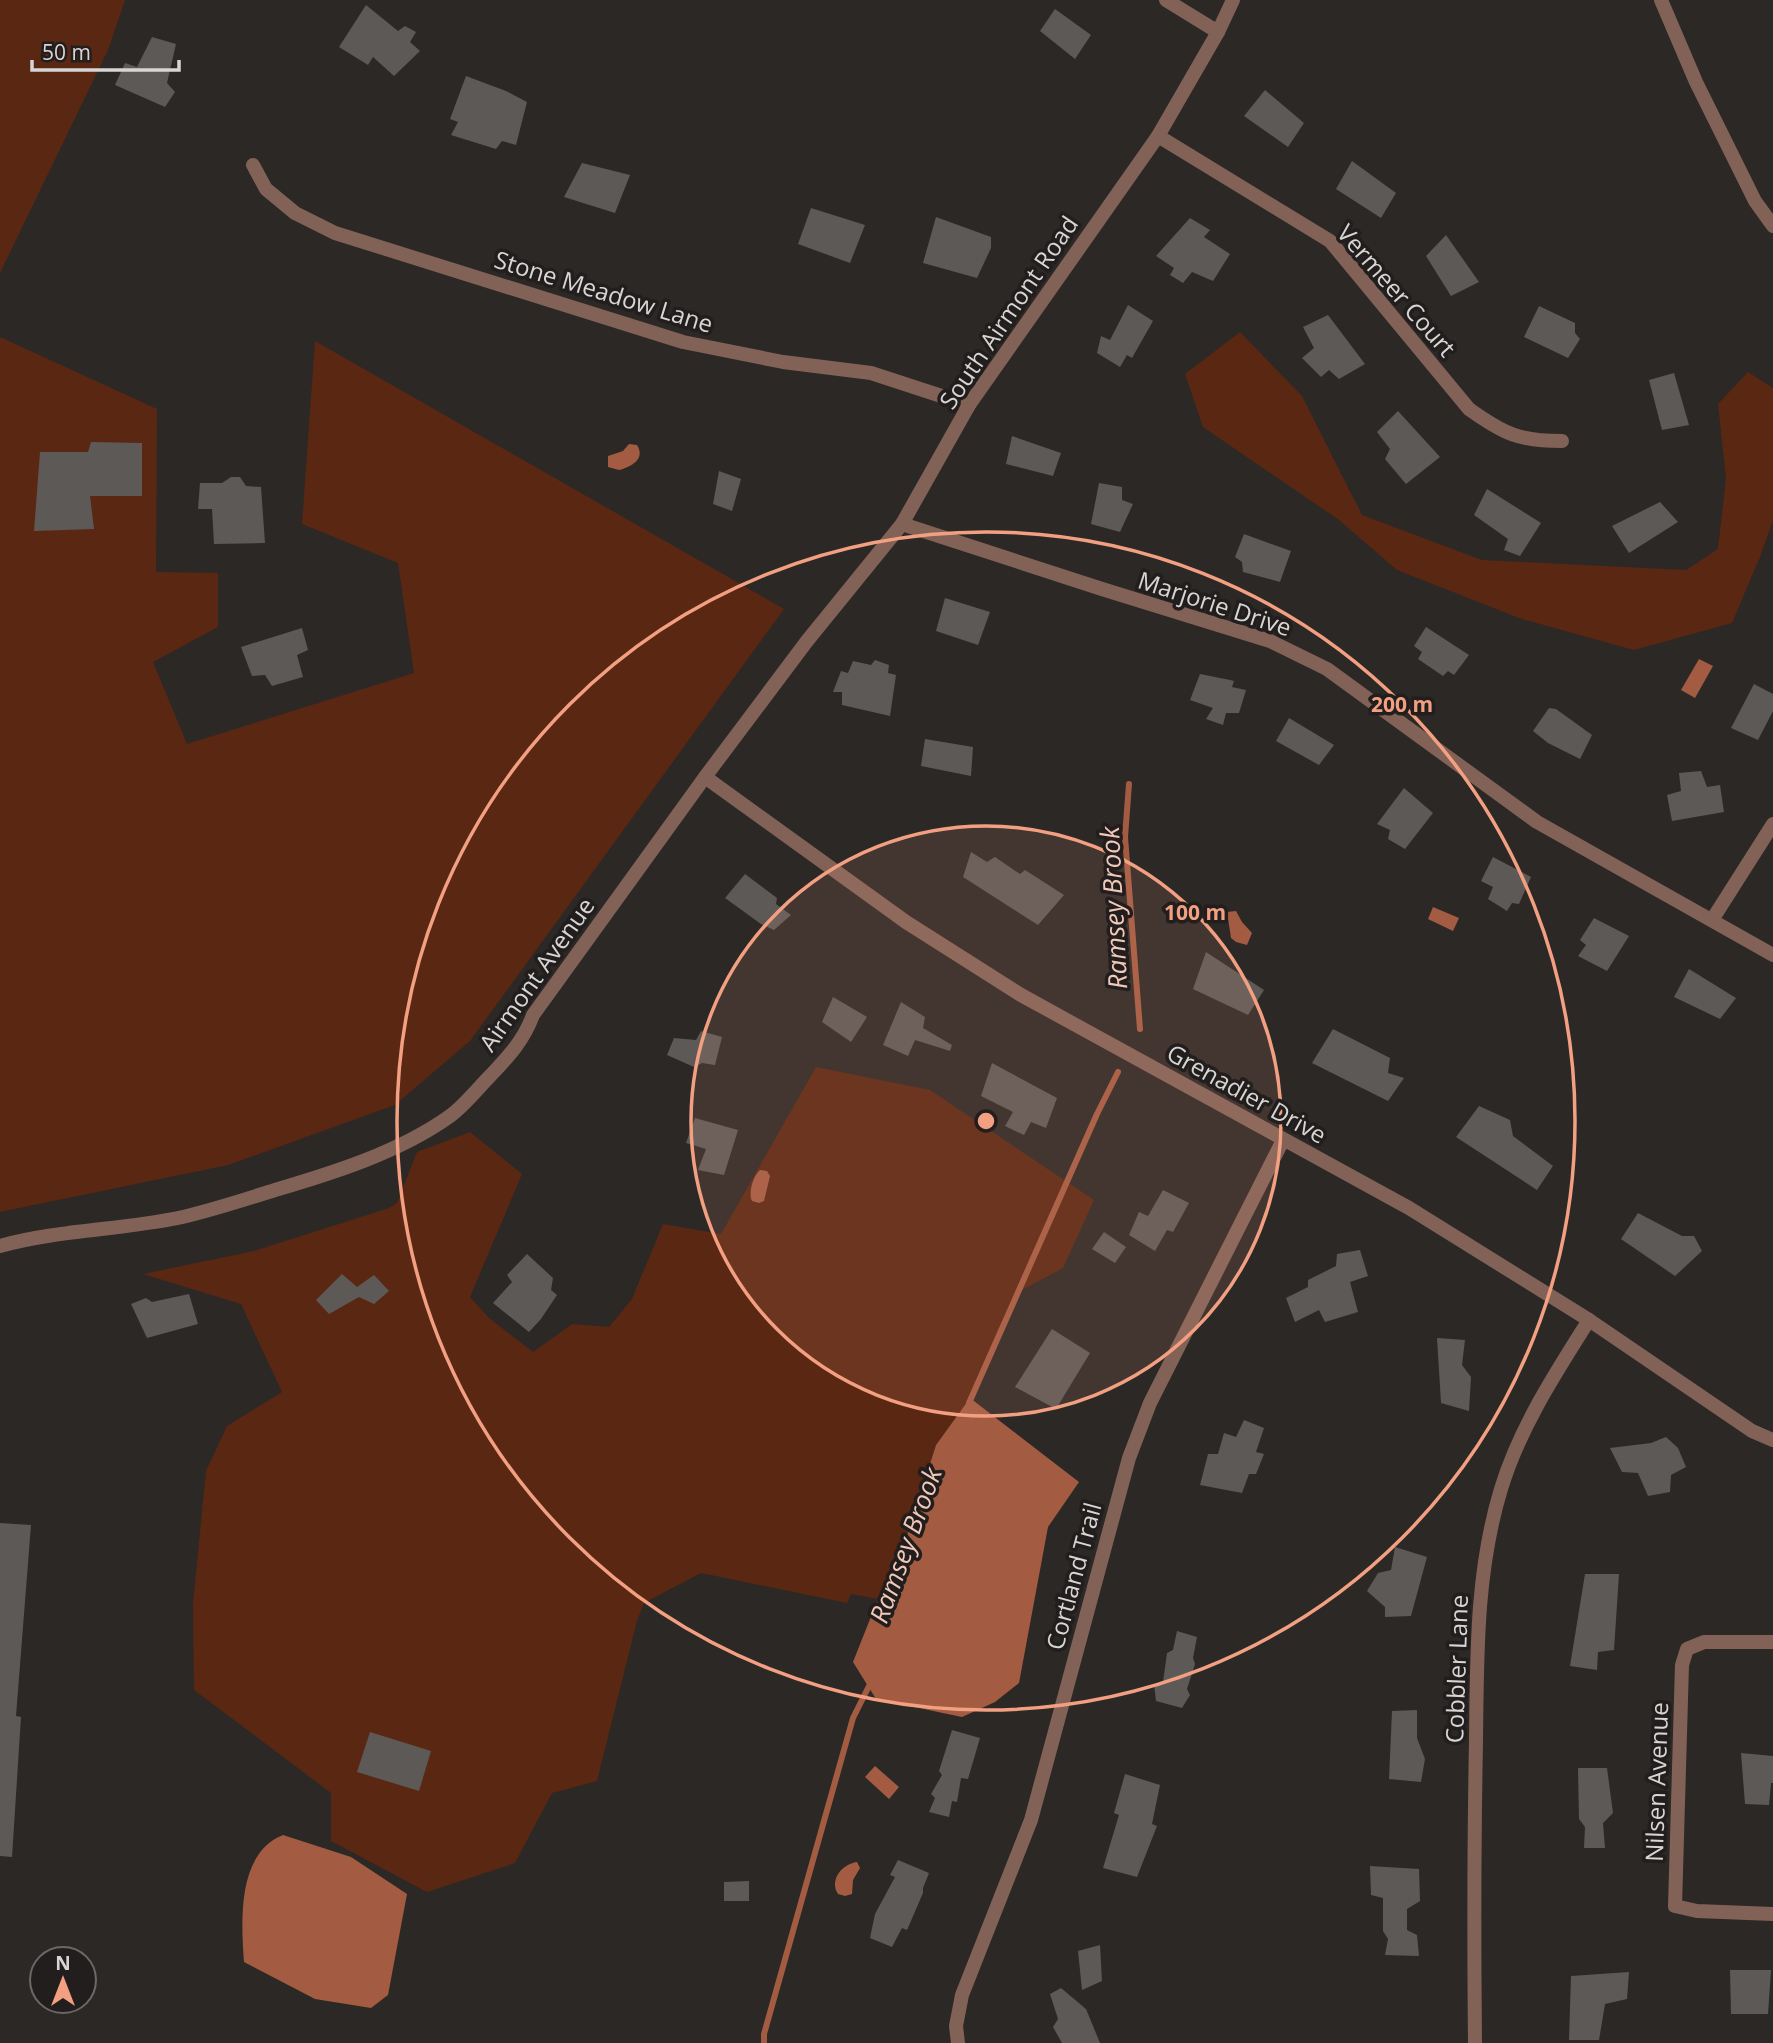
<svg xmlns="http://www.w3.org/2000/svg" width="1773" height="2043" font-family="'Open Sans',sans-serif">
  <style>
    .green { fill: #5a2712 }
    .water { fill: #a35c41 }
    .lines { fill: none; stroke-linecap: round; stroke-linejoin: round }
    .stream { stroke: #a35c41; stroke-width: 6 }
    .building { fill: #5d5957 }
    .minor { stroke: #826256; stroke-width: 14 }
    .tertiary { stroke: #826256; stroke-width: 14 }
    .ring { fill: none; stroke: #f2a081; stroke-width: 3.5 }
    .labels { text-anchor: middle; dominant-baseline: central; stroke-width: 7; stroke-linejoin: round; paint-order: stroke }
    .street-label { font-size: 24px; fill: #d8d6d5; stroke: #221e1d }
    .water-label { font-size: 26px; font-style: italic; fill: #f2c8b9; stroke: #221e1d }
    .centre { fill: #f2a081; stroke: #221e1d; stroke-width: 3.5 }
    .ring-label { font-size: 21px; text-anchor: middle; font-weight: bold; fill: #f2a081; stroke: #221e1d; stroke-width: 7; stroke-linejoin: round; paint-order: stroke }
  </style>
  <rect width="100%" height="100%" fill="#2c2826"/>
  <!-- green -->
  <g class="green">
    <path d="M0 0H125L108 50 0 273Z"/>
    <path d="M1240 332 1302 396 1362 515 1482 560 1686 570 1718 549 1726 478 1718 404 1748 372 1773 388V520L1760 557 1732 623 1634 650 1519 618 1397 570 1339 520 1203 427 1185 374Z"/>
    <path d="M0 337 157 409 156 572 218 573V627L153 662 187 744 414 673 398 563 302 524 315 341 784 609 470 1041 395 1105 228 1165 0 1212Z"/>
    <path d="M816 1067 930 1090 1094 1200 1063 1268 1018 1292 970 1398 936 1445 900 1558 878 1599 851 1594 847 1603 701 1573 644 1603 637 1621 597 1781 552 1793 515 1863 427 1892 331 1841V1793L194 1690 193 1603 206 1471 227 1426 282 1392 241 1304 143 1274 254 1251 389 1208 397 1203 417 1152 470 1132 522 1174 470 1297 489 1318 533 1352 572 1324 609 1327 632 1299 663 1224 721 1234Z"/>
  </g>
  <!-- water -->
  <g class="water">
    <path d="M629 444 637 445C646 459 631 467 619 470L608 467V456L623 451Z"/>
    <path d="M1699 659 1713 666 1695 698 1681 690Z"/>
    <path d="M1433 907 1459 918 1453 931 1428 919Z"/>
    <path d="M1236 911 1242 922 1252 933 1247 945 1236 942 1231 938 1227 912Z"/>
    <path d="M760 1170 767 1171 770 1176 764 1201 759 1203 752 1201C748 1193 753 1176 760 1170Z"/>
    <path d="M970 1398 1079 1482 1048 1527 1019 1683 995 1702 962 1717 876 1699 853 1662 878 1599 900 1558 936 1445Z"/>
    <path d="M875 1766 899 1787 889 1799 865 1777Z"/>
    <path d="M283 1835 351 1857 407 1894 388 1995 371 2008 315 1999 244 1962C241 1921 237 1853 283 1835Z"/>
    <path d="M857 1862 860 1868 853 1880 852 1894 845 1896 838 1894C829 1880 842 1864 857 1862Z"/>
  </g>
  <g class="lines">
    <!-- stream -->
    <g class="stream">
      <path d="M1129 784 1125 837 1140 1029"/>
      <path d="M969 1403 1097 1114 1118 1072"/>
      <path d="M764 2043V2034L853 1718 872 1680"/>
    </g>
  </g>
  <!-- building -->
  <g class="building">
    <path d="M366 5 398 31 405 26 416 32 410 42 420 51 394 76 373 57 368 65 339 47Z"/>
    <path d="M1055 9 1091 35 1075 59 1040 31Z"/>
    <path d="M152 37 176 44 167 83 175 92 165 107 115 85 125 63 137 67Z"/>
    <path d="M466 76 506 91 527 102 516 145 502 141 496 149 451 135 458 122 450 119Z"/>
    <path d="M1265 90 1304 123 1288 147 1244 116Z"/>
    <path d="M1352 161 1396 193 1381 218 1336 189Z"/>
    <path d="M582 163 630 175 615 213 564 197Z"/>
    <path d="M811 208 865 225 850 263 798 244Z"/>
    <path d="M936 217 991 237V248L977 278 923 263Z"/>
    <path d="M1190 218 1210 230 1204 237 1230 254 1213 281 1192 272 1183 283 1170 275 1174 268 1156 256Z"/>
    <path d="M1446 235 1479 282 1451 296 1426 256Z"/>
    <path d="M1128 305 1153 321 1132 358 1127 355 1120 367 1097 353 1101 336 1110 340Z"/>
    <path d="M1539 306 1575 323V333L1580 339 1568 358 1524 337Z"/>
    <path d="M1328 315 1365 364 1339 379 1329 370 1321 377 1302 358 1314 348 1303 327Z"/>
    <path d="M1674 373 1689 425 1662 430 1649 380Z"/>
    <path d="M1398 411 1440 457 1406 484 1385 459 1390 449 1377 432Z"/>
    <path d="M1012 436 1061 453 1053 476 1006 464Z"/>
    <path d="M91 442 142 443V496H90L94 529 34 531 40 452H88Z"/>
    <path d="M719 471 741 479 732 511 713 504Z"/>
    <path d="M231 477H240L246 486 261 487 265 543 214 544 212 509H198L200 483H222Z"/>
    <path d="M1099 483 1122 487V500L1133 504 1120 532 1091 524Z"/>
    <path d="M1487 489 1541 523 1520 556 1504 550 1508 539 1474 515Z"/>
    <path d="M1660 502 1678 522 1629 553 1612 526Z"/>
    <path d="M1244 534 1291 551 1280 582 1243 572 1242 562 1235 557Z"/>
    <path d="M945 598 990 612 978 645 936 631Z"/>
    <path d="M1426 627 1469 655 1454 675 1448 671 1443 676 1418 659 1422 652 1414 646Z"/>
    <path d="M302 628 308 650 297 655 303 677 272 686 265 675 252 676 241 647Z"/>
    <path d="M875 660 889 665 888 673 896 675 890 716 842 705V692H833L841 671 848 673 853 661 871 665Z"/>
    <path d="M1200 674 1230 680 1234 681 1232 687 1246 690 1239 713H1226L1223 725 1206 719 1213 708 1190 700Z"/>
    <path d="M1754 684 1773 694V711L1758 740 1731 728Z"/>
    <path d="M1549 708 1556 709 1592 735 1580 759 1548 743 1533 731Z"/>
    <path d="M1289 718 1334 745 1319 765 1276 741Z"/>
    <path d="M925 739 973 747 971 776 921 766Z"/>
    <path d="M1701 771 1707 787 1720 785 1724 812 1672 821 1667 795 1681 791 1679 773Z"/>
    <path d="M1404 788 1433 813 1405 849 1388 839 1390 830 1377 824Z"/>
    <path d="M971 852 987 862 995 857 1020 874 1025 870 1064 895 1038 925 963 877Z"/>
    <path d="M1493 857 1531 877 1519 904 1512 903 1507 911 1488 899 1493 887 1481 881Z"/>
    <path d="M745 874 777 898 776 904 791 915 774 930 761 924 725 898Z"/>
    <path d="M1594 918 1629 936 1607 971 1578 956 1586 945 1580 940Z"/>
    <path d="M1206 952 1264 990 1248 1015 1193 989Z"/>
    <path d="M1689 969 1736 998 1720 1019 1674 997Z"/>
    <path d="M833 997 867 1017 851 1042 822 1022Z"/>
    <path d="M901 1002 925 1017 923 1028 952 1045 950 1051 915 1040 908 1056 883 1045Z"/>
    <path d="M1333 1029 1390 1058 1388 1073 1404 1078 1388 1101 1312 1063Z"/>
    <path d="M701 1031 722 1037 715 1065 702 1063 694 1067 667 1055 674 1038 696 1040Z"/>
    <path d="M992 1063 1057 1098 1046 1128 1031 1122 1024 1135 1005 1126 1013 1112 981 1096Z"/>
    <path d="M1479 1106 1510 1120 1513 1136 1553 1166 1537 1190 1456 1137Z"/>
    <path d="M695 1118 738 1130 724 1175 698 1170 706 1149 686 1143Z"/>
    <path d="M1163 1190 1189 1203 1173 1232 1167 1230 1155 1251 1129 1235 1139 1212 1148 1216Z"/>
    <path d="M1638 1213 1682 1236H1694L1702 1251 1675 1276 1621 1239Z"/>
    <path d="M1104 1232 1126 1247 1115 1263 1092 1249Z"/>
    <path d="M1360 1250 1368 1276 1350 1282 1358 1312 1325 1322 1319 1310 1295 1322 1286 1298 1308 1287V1280L1336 1266 1337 1254Z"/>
    <path d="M527 1254 553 1278 551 1290 557 1295 541 1319 529 1332 493 1303 512 1282 507 1275Z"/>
    <path d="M342 1274 357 1287 374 1275 389 1291 374 1304 359 1297 329 1314 316 1300Z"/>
    <path d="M189 1294 198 1324 147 1338 131 1304 146 1298 152 1302Z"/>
    <path d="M1052 1329 1090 1353 1056 1409 1015 1387Z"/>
    <path d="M1437 1338 1465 1340 1462 1365 1471 1377 1469 1411 1441 1403Z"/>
    <path d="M1244 1420 1264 1428 1256 1452 1264 1454 1256 1474H1249L1242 1493 1200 1485 1208 1454H1218L1224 1433 1236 1437Z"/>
    <path d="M1666 1437 1678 1448 1686 1467 1671 1475 1670 1492 1648 1496 1638 1473 1622 1472 1610 1448 1651 1443Z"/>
    <path d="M0 1523 31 1525 16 1716 21 1717 12 1857 0 1856Z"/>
    <path d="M1395 1547 1427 1557 1411 1616 1385 1617V1607L1367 1591 1378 1573 1391 1570Z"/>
    <path d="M1585 1574H1619L1614 1650 1598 1652 1597 1670 1570 1666Z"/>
    <path d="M1177 1631 1197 1637 1193 1658 1195 1664 1187 1689 1190 1695 1182 1708 1156 1701 1154 1684 1163 1682 1167 1653 1173 1650Z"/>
    <path d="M1417 1710V1738L1425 1759 1421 1782 1389 1779 1392 1711Z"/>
    <path d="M952 1730 980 1738 968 1779 961 1778 957 1802 952 1801 949 1817 929 1812 935 1798 931 1794 942 1775 939 1771Z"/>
    <path d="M370 1732 431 1751 419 1791 357 1772Z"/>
    <path d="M1741 1753 1773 1756V1783H1771L1769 1805 1745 1804Z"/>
    <path d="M1578 1768H1607L1613 1813 1603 1823 1605 1848H1584L1585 1827 1579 1819Z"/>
    <path d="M1125 1774 1160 1785 1152 1824 1157 1826 1137 1877 1103 1868 1119 1815 1114 1813Z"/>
    <path d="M898 1860 929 1873 923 1888V1893L907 1930 902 1928 892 1947 870 1938 875 1914 895 1877 890 1875Z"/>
    <path d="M1370 1866 1419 1869 1420 1901 1407 1909V1930L1417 1935 1419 1956 1385 1955 1388 1939 1383 1931V1898L1371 1895Z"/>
    <path d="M749 1881V1901H724V1882Z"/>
    <path d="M1100 1945 1102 1981 1082 1990 1078 1951Z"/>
    <path d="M1730 1970H1771L1768 2014H1731Z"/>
    <path d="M1629 1972 1627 1999 1605 2004 1599 2040H1569L1571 1976Z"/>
    <path d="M1061 1988 1086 2009 1100 2043H1062L1053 2027 1058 2019 1050 1994Z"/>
  </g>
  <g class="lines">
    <!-- minor -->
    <g class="minor">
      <path d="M1166 0 1218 32"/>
      <path d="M1661 0 1696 82 1755 201 1773 226"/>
      <path d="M1158 136 1330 241 1469 409C1504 434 1519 441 1562 441"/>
      <path d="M253 165 266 189 295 213 335 233 683 342 783 362 871 373 969 405"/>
      <path d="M902 524 1102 589 1270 641 1327 669 1537 822 1773 955"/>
      <path d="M705 777 906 922 1021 995 1409 1208 1589 1320 1752 1431 1773 1440"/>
      <path d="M1712 920 1773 824"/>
      <path d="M1773 1642H1704L1687 1649 1682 1665 1675 1906 1697 1911 1773 1914"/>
      <path d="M958 2043 956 2026 962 1995 1031 1820 1129 1458 1150 1403 1283 1140"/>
      <path d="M1475 2043C1474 1942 1474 1842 1476 1741 1477 1655 1476 1571 1501 1489 1520 1427 1555 1374 1589 1320"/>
    </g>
    <!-- tertiary -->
    <path class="tertiary" d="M0 1246C58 1230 119 1230 178 1218 210 1211 243 1200 275 1190 333 1173 400 1152 450 1116 465 1105 478 1088 491 1075 509 1056 524 1040 533 1015L705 777 807 641 902 524 969 405 1158 136 1218 32 1233 0"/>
  </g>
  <!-- distance rings -->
  <circle cx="986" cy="1121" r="295" fill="#f2a081" fill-opacity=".12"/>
  <g class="ring">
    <circle cx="986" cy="1121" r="295"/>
    <circle cx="986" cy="1121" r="589"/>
  </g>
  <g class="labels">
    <!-- street labels -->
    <g class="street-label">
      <text transform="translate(1397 290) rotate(49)">Vermeer Court</text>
      <text transform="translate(604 291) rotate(17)">Stone Meadow Lane</text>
      <text transform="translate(1008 312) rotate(-56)">South Airmont Road</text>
      <text transform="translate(1215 603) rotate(18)">Marjorie Drive</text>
      <text transform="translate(536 974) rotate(-55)">Airmont Avenue</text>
      <text transform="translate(1247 1093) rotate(29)">Grenadier Drive</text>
      <text transform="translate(1073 1576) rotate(-75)">Cortland Trail</text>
      <text transform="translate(1456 1669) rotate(-88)">Cobbler Lane</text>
      <text transform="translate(1656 1782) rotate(-88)">Nilsen Avenue</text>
    </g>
    <!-- water labels -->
    <g class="water-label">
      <text transform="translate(1113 908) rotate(-93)">Ramsey Brook</text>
      <text transform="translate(905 1545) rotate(-70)">Ramsey Brook</text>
    </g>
  </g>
  <circle cx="986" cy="1121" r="10" class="centre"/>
  <g class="ring-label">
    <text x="1402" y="712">200 m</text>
    <text x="1195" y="920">100 m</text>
  </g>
  <!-- north arrow -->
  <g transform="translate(63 1980)"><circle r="33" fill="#221e1d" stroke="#6b6867" stroke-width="2"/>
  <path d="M0-5L12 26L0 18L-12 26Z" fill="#f2a081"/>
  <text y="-10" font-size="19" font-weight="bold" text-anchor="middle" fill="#d8d6d5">N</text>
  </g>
  <!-- scale -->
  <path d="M32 60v10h147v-10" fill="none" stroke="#d8d6d5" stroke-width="3.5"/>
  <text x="42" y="60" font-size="21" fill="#d8d6d5" stroke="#221e1d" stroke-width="5" paint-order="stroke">50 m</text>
</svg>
